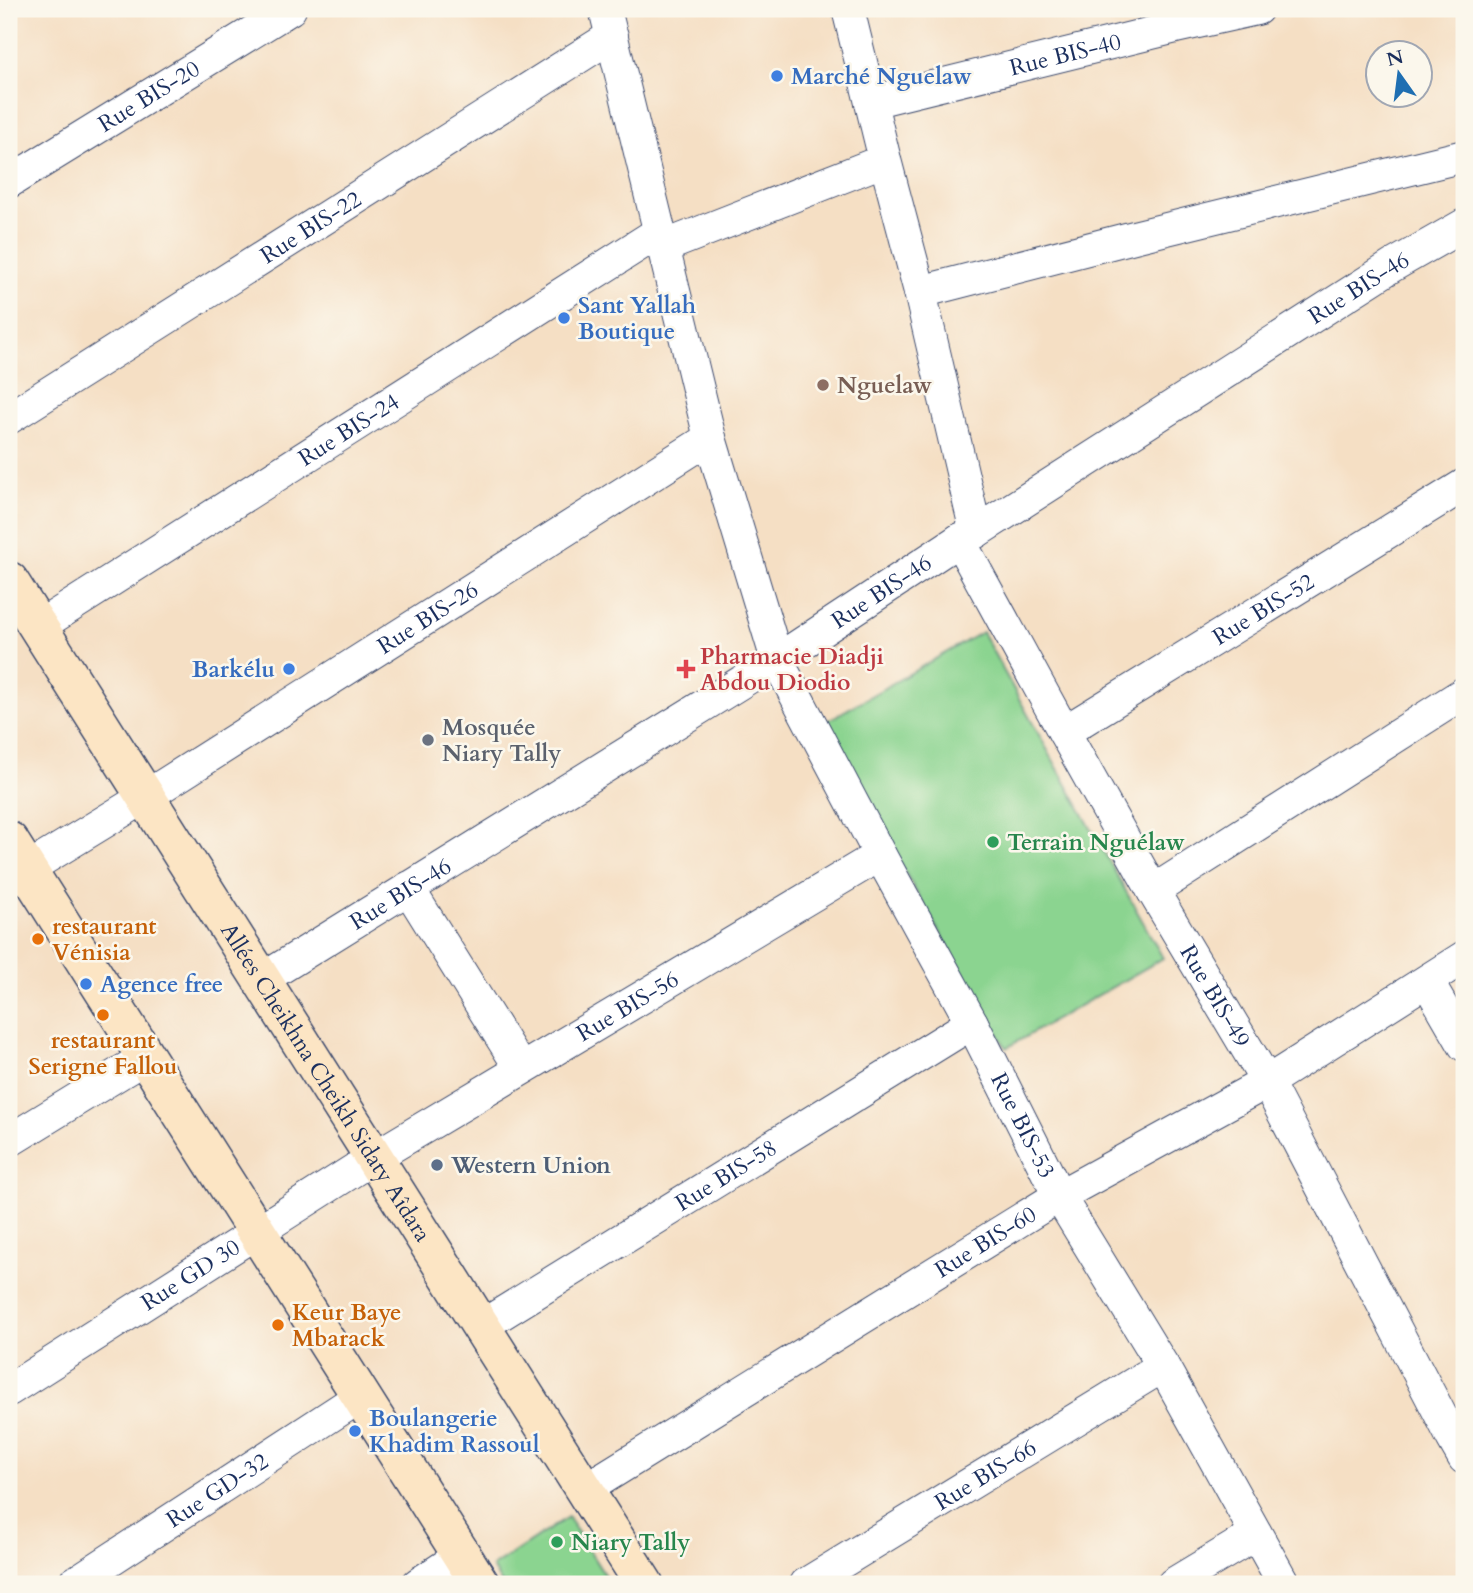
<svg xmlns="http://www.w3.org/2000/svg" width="1473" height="1593" font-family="Cardo,serif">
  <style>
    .green { fill: #8bd490; stroke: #538277; stroke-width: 2 }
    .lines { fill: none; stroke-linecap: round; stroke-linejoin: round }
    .street-casing { stroke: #3c496d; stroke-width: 34 }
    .secondary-casing { stroke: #3c496d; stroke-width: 41 }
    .street { stroke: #fff; stroke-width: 32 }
    .secondary { stroke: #fce5c4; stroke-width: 38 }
    .shop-dot { fill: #3f7fe0; stroke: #fbf7ec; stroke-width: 2.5 }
    .education-dot { fill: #8d6e63; stroke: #fbf7ec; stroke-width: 2.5 }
    .health-dot { fill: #e0444e; stroke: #fbf7ec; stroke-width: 2.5 }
    .worship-dot { fill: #6b7280; stroke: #fbf7ec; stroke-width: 2.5 }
    .leisure-dot { fill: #2e9e5b; stroke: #fbf7ec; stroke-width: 2.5 }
    .food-dot { fill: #e8710a; stroke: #fbf7ec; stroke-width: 2.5 }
    .service-dot { fill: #5c6f8a; stroke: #fbf7ec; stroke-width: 2.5 }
    .labels { text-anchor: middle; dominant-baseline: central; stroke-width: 5; stroke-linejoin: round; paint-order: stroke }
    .street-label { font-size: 23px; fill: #1b2f5e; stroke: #fbf7ec }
    .shop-label { font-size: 23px; font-weight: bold; fill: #366cbe; stroke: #fbf7ec; text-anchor: start }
    .education-label { font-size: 23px; font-weight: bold; fill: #785e54; stroke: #fbf7ec; text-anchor: start }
    .health-label { font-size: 23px; font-weight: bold; fill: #be3a42; stroke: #fbf7ec; text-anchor: start }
    .worship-label { font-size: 23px; font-weight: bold; fill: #5b616d; stroke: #fbf7ec; text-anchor: start }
    .leisure-label { font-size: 23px; font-weight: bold; fill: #27864d; stroke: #fbf7ec; text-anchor: start }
    .food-label { font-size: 23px; font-weight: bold; fill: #c56008; stroke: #fbf7ec; text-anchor: start }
    .service-label { font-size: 23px; font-weight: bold; fill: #4e5e75; stroke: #fbf7ec; text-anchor: start }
  </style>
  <rect width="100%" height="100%" fill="#fbf7ec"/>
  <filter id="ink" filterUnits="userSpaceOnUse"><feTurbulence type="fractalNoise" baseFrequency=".0143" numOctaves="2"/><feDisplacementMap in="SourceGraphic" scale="14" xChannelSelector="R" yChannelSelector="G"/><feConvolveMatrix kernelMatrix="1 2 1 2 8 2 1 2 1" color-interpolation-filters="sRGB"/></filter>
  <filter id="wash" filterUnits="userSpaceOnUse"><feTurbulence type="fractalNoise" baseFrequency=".00686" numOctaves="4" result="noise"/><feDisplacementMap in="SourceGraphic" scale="28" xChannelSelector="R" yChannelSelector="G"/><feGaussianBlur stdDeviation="1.57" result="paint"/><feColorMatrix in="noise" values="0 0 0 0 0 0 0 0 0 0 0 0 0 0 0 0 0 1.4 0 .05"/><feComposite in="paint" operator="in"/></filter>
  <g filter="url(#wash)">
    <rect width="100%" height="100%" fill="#f5dfc4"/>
    <!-- green -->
    <g class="green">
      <path d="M982 632 1163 958 1006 1048 820 725Z"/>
      <path d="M568 1517 610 1584H502L492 1567Z"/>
    </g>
  </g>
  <g filter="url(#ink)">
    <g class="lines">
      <defs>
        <g id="street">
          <path id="s1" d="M605 9 710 438 777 660 880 855 972 1023 1059 1196 1163 1366 1284 1584"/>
          <path d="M848 9 885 160 920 292 976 532"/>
          <path id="s2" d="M871 102 1176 27 1257 9"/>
          <path id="s3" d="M9 182 290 9"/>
          <path d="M663 247 885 160"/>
          <path d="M920 292 1138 236 1464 156"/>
          <path id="s4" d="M9 418 612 36"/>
          <path id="s5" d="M959 540 1064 732 1153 891 1267 1082 1452 1437 1464 1458"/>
          <path id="s6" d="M38 627 659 232"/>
          <path id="s7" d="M1064 732 1464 485"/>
          <path id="s8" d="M9 880 145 797 710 438"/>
          <path d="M408 888 521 1069"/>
          <path d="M1153 891 1464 693"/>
          <path id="s9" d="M261 980 777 660 959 540 976 532 1392 266 1464 225"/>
          <path d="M1427 981 1464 1045"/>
          <path d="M9 1141 146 1057"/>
          <path id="s10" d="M480 1327 972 1023"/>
          <path id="s11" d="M9 1390 373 1158 880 855"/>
          <path id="s12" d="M584 1490 1059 1196 1267 1082 1464 957"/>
          <path id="s13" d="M73 1584 361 1396"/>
          <path d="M418 1584 462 1555"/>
          <path id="s14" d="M806 1584 1163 1366"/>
          <path d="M1173 1584 1256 1534"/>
        </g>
        <g id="secondary">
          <path id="s15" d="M9 581 644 1584"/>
          <path d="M9 841 480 1584"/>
        </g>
      </defs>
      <!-- street casing -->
      <use href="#street" class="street-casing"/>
      <!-- secondary casing -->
      <use href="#secondary" class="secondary-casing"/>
      <!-- street -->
      <use href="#street" class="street"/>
      <!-- secondary -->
      <use href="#secondary" class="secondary"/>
    </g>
  </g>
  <!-- markers -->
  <g class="shop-dot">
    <circle cx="777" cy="76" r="7"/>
    <circle cx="564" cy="318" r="7"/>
    <circle cx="289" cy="669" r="7"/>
    <circle cx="86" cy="984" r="7"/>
    <circle cx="355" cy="1431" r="7"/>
  </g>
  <circle class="education-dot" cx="823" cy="385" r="7"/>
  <path class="health-dot" d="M682.5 658.5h7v7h7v7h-7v7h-7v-7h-7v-7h7z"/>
  <circle class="worship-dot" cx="428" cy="740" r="7"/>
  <g class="leisure-dot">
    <circle cx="993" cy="842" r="7"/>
    <circle cx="557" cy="1542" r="7"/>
  </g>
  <g class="food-dot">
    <circle cx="38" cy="939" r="7"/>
    <circle cx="103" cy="1015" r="7"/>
    <circle cx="278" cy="1325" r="7"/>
  </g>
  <circle class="service-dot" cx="437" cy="1165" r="7"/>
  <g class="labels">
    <!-- street labels -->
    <g class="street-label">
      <text stroke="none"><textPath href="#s2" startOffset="200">Rue BIS-40</textPath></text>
      <text stroke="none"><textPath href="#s3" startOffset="164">Rue BIS-20</textPath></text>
      <text stroke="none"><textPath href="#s4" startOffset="357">Rue BIS-22</textPath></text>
      <text stroke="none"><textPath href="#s9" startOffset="1298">Rue BIS-46</textPath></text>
      <text stroke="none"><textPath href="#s6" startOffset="368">Rue BIS-24</textPath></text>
      <text stroke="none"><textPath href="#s9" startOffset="732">Rue BIS-46</textPath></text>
      <text stroke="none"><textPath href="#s7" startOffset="234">Rue BIS-52</textPath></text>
      <text stroke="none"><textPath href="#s8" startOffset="494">Rue BIS-26</textPath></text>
      <text stroke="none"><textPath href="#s9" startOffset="164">Rue BIS-46</textPath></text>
      <text stroke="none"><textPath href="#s5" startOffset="523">Rue BIS-49</textPath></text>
      <text stroke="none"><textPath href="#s11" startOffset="728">Rue BIS-56</textPath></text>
      <text stroke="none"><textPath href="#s15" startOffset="593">Allées Cheikhna Cheikh Sidaty Aîdara</textPath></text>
      <text stroke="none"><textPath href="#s1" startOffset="1200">Rue BIS-53</textPath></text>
      <text stroke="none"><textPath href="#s10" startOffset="289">Rue BIS-58</textPath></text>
      <text stroke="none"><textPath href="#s12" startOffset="472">Rue BIS-60</textPath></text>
      <text stroke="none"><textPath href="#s11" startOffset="215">Rue GD 30</textPath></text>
      <text stroke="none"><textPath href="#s14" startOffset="210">Rue BIS-66</textPath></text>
      <text stroke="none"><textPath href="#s13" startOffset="172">Rue GD-32</textPath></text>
    </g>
    <!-- shop labels -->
    <g class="shop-label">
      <text x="791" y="76">Marché Nguelaw</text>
      <text x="578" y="305">Sant Yallah<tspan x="578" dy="26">Boutique</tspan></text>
      <text x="275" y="669" text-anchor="end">Barkélu</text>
      <text x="100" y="984">Agence free</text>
      <text x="369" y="1418">Boulangerie<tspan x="369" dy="26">Khadim Rassoul</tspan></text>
    </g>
    <!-- education labels -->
    <g class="education-label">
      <text x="837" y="385">Nguelaw</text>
    </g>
    <!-- health labels -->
    <g class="health-label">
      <text x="700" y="656">Pharmacie Diadji<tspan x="700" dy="26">Abdou Diodio</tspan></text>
    </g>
    <!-- worship labels -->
    <g class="worship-label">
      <text x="442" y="727">Mosquée<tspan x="442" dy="26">Niary Tally</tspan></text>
    </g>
    <!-- leisure labels -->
    <g class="leisure-label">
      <text x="1007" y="842">Terrain Nguélaw</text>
      <text x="571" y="1542">Niary Tally</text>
    </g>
    <!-- food labels -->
    <g class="food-label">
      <text x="52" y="926">restaurant<tspan x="52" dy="26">Vénisia</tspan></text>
      <text x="103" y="1040" text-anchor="middle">restaurant<tspan x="103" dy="26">Serigne Fallou</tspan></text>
      <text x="292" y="1312">Keur Baye<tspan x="292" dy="26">Mbarack</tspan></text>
    </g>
    <!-- service labels -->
    <g class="service-label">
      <text x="451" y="1165">Western Union</text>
    </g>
  </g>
  <!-- margin -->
  <rect width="1473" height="1593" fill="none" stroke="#fbf7ec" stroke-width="35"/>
  <!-- north arrow -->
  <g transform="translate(1399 74) rotate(346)"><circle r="33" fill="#fbf7ec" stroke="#a1a7b3" stroke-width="2"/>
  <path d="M0-5L12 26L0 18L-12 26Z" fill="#1f6fb2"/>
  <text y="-10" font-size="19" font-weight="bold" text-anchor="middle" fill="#1b2f5e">N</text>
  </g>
</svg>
